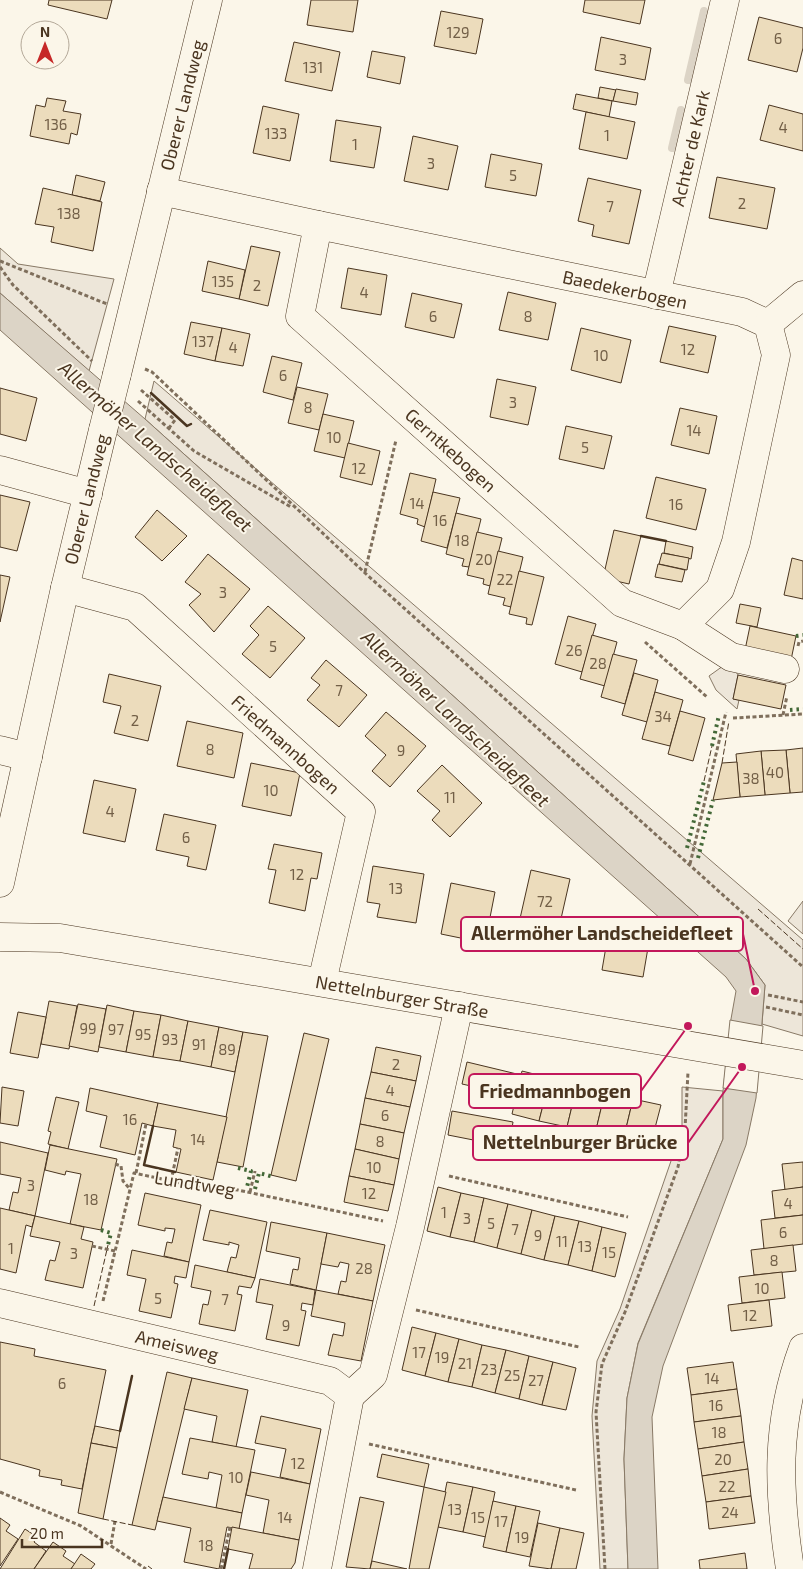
<svg xmlns="http://www.w3.org/2000/svg" width="803" height="1569" font-family="'Exo 2',sans-serif">
  <style>
    .green { fill: #ede6d9; stroke: #887966 }
    .water { fill: #dcd4c6; stroke: #887966 }
    .pier { fill: #fbf6e9; stroke: #887966 }
    .lines { fill: none; stroke-linecap: round; stroke-linejoin: round }
    .stream { stroke: #dcd4c6; stroke-width: 8 }
    .building { fill: #ecdcbc; stroke: #4a3520 }
    .minor-casing { stroke: #4a3520; stroke-width: 29 }
    .path { stroke: #7f6f5c; stroke-width: 3; stroke-dasharray: 4 2.5; stroke-linecap: butt }
    .minor { stroke: #fbf6e9; stroke-width: 28 }
    .minor-bridge-casing { stroke: #4a3520; stroke-width: 29; stroke-linecap: butt }
    .minor-bridge { stroke: #fbf6e9; stroke-width: 28 }
    .hedge { stroke: #436837; stroke-width: 4; stroke-dasharray: 2.5 4; stroke-linecap: butt }
    .fence { stroke: #4a3520; stroke-width: 1; stroke-dasharray: 6 2.5; stroke-linecap: butt }
    .wall { stroke: #4a3520; stroke-width: 2.5 }
    .labels { text-anchor: middle; dominant-baseline: central; stroke-width: 4; stroke-linejoin: round; paint-order: stroke }
    .number-label { font-size: 15px; fill: #725f47 }
    .street-label { font-size: 18px; fill: #4a3520; stroke: #fbf6e9 }
    .water-label { font-size: 19px; font-style: italic; fill: #4a3520; stroke: #fbf6e9 }
    .leader { fill: none; stroke: #c2185b; stroke-width: 2 }
    .callout-dot { fill: #c2185b; stroke: #fbf6e9; stroke-width: 2 }
    .callout { fill: #fbf6e9; stroke: #c2185b; stroke-width: 2 }
    .callout-label { font-size: 19px; text-anchor: middle; font-weight: bold; fill: #4a3520 }
  </style>
  <rect width="100%" height="100%" fill="#fbf6e9"/>
  <!-- green -->
  <g class="green">
    <path d="M0 248 18 264 114 279 89 371 0 293Z"/>
    <path d="M154 381 803 940V1036L762 1024 765 985 746 959 145 419Z"/>
    <path d="M723 666 734 669 738 675 733 699 739 700 737 709 716 690 709 676Z"/>
    <path d="M803 901V934L788 921Z"/>
    <path d="M682 1087 723 1091V1139L638 1343 627 1398 624 1459 628 1569H600L592 1416 597 1361 620 1309 682 1129Z"/>
  </g>
  <!-- water -->
  <path class="water" d="M0 293 145 419 746 959 765 985 756 1098 746 1145 663 1366 652 1417 658 1569H628L624 1459 627 1398 638 1344 723 1139V1091L731 1019 736 991 726 977 0 330Z"/>
  <!-- pier -->
  <path class="pier" d="M730 1020 763 1026 757 1093 723 1088Z"/>
  <g class="lines">
    <!-- stream -->
    <g class="stream">
      <path d="M688 80 704 11"/>
      <path d="M672 148 681 110"/>
    </g>
  </g>
  <!-- building -->
  <g class="building">
    <path d="M49 0H112L107 19 48 5Z"/>
    <path d="M311 0H358L353 32 307 25Z"/>
    <path d="M585 0H645L640 24 583 12Z"/>
    <path d="M441 11 483 19 476 54 434 46Z"/>
    <path d="M759 17 803 28V48L797 72 748 60Z"/>
    <path d="M601 37 651 48 645 80 595 70Z"/>
    <path d="M294 42 340 52 332 91 285 81Z"/>
    <path d="M372 51 405 57 400 84 367 77Z"/>
    <path d="M600 87 616 90 613 101 598 98Z"/>
    <path d="M616 89 638 93 636 105 613 101Z"/>
    <path d="M576 94 612 101 609 117 573 109Z"/>
    <path d="M47 98 66 101 63 111 81 114 77 135 71 133 69 144 30 136 36 105 45 107Z"/>
    <path d="M769 105 803 114V151L760 140Z"/>
    <path d="M263 106 299 114 290 161 253 153Z"/>
    <path d="M586 112 635 122 627 159 579 149Z"/>
    <path d="M336 120 381 127 374 168 330 161Z"/>
    <path d="M413 136 458 146 448 190 404 181Z"/>
    <path d="M491 154 542 164 536 196 485 187Z"/>
    <path d="M76 175 105 182 100 201 72 195Z"/>
    <path d="M717 177 775 188 767 229 709 218Z"/>
    <path d="M588 178 641 190 629 244 592 236 594 225 578 221Z"/>
    <path d="M43 188 102 202 93 251 51 242 54 227 35 224Z"/>
    <path d="M251 246 280 252 268 306 239 299Z"/>
    <path d="M208 261 245 270 239 299 202 291Z"/>
    <path d="M348 268 387 275 381 315 341 308Z"/>
    <path d="M508 292 556 303 548 340 499 330Z"/>
    <path d="M412 293 462 304 454 338 405 327Z"/>
    <path d="M191 322 222 328 215 361 184 354Z"/>
    <path d="M669 326 716 336 708 373 660 362Z"/>
    <path d="M222 328 250 334 243 366 215 361Z"/>
    <path d="M581 328 631 340 621 383 571 370Z"/>
    <path d="M272 356 302 363 293 400 263 392Z"/>
    <path d="M497 379 536 387 528 425 490 417Z"/>
    <path d="M297 387 328 394 319 430 288 423Z"/>
    <path d="M0 388 37 398 26 441 0 434Z"/>
    <path d="M680 408 717 416 709 454 671 445Z"/>
    <path d="M323 414 354 421 345 458 314 451Z"/>
    <path d="M566 426 612 436 604 469 559 459Z"/>
    <path d="M348 443 380 451 372 485 340 477Z"/>
    <path d="M410 473 436 479 425 527 417 524 418 519 400 514Z"/>
    <path d="M656 477 706 489 696 530 646 518Z"/>
    <path d="M433 492 460 498 447 548 421 541Z"/>
    <path d="M0 495 30 502 17 551 0 547Z"/>
    <path d="M157 510 187 536 162 561 135 537Z"/>
    <path d="M456 513 481 519 469 567 462 566 464 559 446 554Z"/>
    <path d="M614 530 641 536 629 584 603 578Z"/>
    <path d="M477 532 502 538 490 586 483 584 484 579 467 575Z"/>
    <path d="M666 541 693 547 691 559 664 553Z"/>
    <path d="M498 551 523 557 511 607 503 605 505 598 488 594Z"/>
    <path d="M662 553 689 558 687 570 659 564Z"/>
    <path d="M208 554 250 589 214 632 189 605 201 594 185 582Z"/>
    <path d="M792 558 803 561V599L784 595Z"/>
    <path d="M658 564 685 570 682 582 655 577Z"/>
    <path d="M519 571 544 577 532 625 526 624 527 618 509 614Z"/>
    <path d="M0 575 10 577 0 622Z"/>
    <path d="M740 604 761 608 757 627 736 623Z"/>
    <path d="M268 606 305 638 270 678 242 654 259 635 250 626Z"/>
    <path d="M568 616 596 624 582 672 555 664Z"/>
    <path d="M750 626 796 636 791 660 745 650Z"/>
    <path d="M592 635 617 642 605 686 580 679Z"/>
    <path d="M613 654 637 660 625 704 601 697Z"/>
    <path d="M326 660 367 695 339 727 307 700 320 685 311 678Z"/>
    <path d="M634 673 658 680 647 722 622 715Z"/>
    <path d="M109 674 161 686 148 741 114 733 121 706 103 702Z"/>
    <path d="M738 675 786 685 781 709 733 699Z"/>
    <path d="M655 692 683 700 670 746 642 739Z"/>
    <path d="M680 711 705 718 693 761 668 754Z"/>
    <path d="M386 712 426 746 390 787 372 771 386 755 365 736Z"/>
    <path d="M187 721 243 733 234 778 177 766Z"/>
    <path d="M803 748V792L790 793 786 750Z"/>
    <path d="M786 750 790 793 765 795 761 751Z"/>
    <path d="M761 751 765 795 740 797 736 754Z"/>
    <path d="M737 762 740 797 713 800 722 763Z"/>
    <path d="M251 763 300 773 291 816 242 806Z"/>
    <path d="M442 765 482 803 450 837 432 820 440 811 417 791Z"/>
    <path d="M94 780 136 789 125 842 83 833Z"/>
    <path d="M164 814 216 825 206 870 187 866 189 857 156 850Z"/>
    <path d="M274 844 322 853 317 879 311 878 305 911 269 903 276 870 268 869Z"/>
    <path d="M373 866 424 874 416 923 377 917 380 904 367 902Z"/>
    <path d="M531 870 570 879 558 932 519 923Z"/>
    <path d="M451 883 495 892 485 943 441 934Z"/>
    <path d="M609 929 650 936 643 977 602 970Z"/>
    <path d="M49 1001 77 1006 69 1049 41 1044Z"/>
    <path d="M78 1004 106 1009 98 1052 69 1046Z"/>
    <path d="M107 1005 134 1011 126 1052 99 1047Z"/>
    <path d="M134 1011 161 1015 153 1057 126 1052Z"/>
    <path d="M18 1012 46 1017 38 1058 10 1053Z"/>
    <path d="M161 1015 188 1021 180 1061 153 1057Z"/>
    <path d="M188 1021 219 1027 211 1067 180 1061Z"/>
    <path d="M219 1027 243 1032 235 1072 211 1067Z"/>
    <path d="M243 1032 268 1036 243 1167 217 1162Z"/>
    <path d="M304 1033 329 1039 296 1181 271 1175Z"/>
    <path d="M376 1047 421 1056 416 1081 371 1072Z"/>
    <path d="M467 1062 521 1075 516 1096 462 1084Z"/>
    <path d="M522 1071 550 1078 539 1121 512 1114Z"/>
    <path d="M371 1072 416 1081 410 1107 365 1098Z"/>
    <path d="M550 1078 577 1085 567 1127 539 1121Z"/>
    <path d="M577 1085 605 1092 595 1134 567 1127Z"/>
    <path d="M2 1087 24 1091 18 1126 0 1123Z"/>
    <path d="M90 1088 158 1103 153 1126 142 1123 135 1155 100 1147 107 1116 86 1111Z"/>
    <path d="M605 1092 633 1099 623 1141 595 1134Z"/>
    <path d="M56 1097 79 1102 68 1149 48 1144 51 1132 48 1131Z"/>
    <path d="M365 1098 410 1107 404 1133 360 1124Z"/>
    <path d="M633 1099 661 1105 650 1147 623 1141Z"/>
    <path d="M158 1103 227 1117 213 1180 176 1172 181 1149 173 1147 176 1130 153 1126Z"/>
    <path d="M452 1111 513 1122 509 1147 448 1135Z"/>
    <path d="M360 1124 404 1133 399 1159 355 1149Z"/>
    <path d="M0 1142 48 1153 35 1216 9 1210 13 1192 18 1193 21 1178 0 1174Z"/>
    <path d="M50 1145 117 1159 101 1230 70 1224 81 1174 66 1171 65 1175 45 1170Z"/>
    <path d="M355 1149 399 1159 394 1185 349 1176Z"/>
    <path d="M803 1162V1187L785 1190 782 1164Z"/>
    <path d="M349 1176 394 1185 388 1211 344 1202Z"/>
    <path d="M438 1187 461 1193 450 1237 427 1231Z"/>
    <path d="M803 1187V1215L775 1218 772 1191Z"/>
    <path d="M145 1193 201 1205 189 1262 164 1256 167 1242 172 1243 175 1229 165 1228V1231L138 1225Z"/>
    <path d="M461 1193 484 1198 474 1242 450 1237Z"/>
    <path d="M484 1198 508 1204 497 1248 474 1242Z"/>
    <path d="M508 1204 532 1210 521 1254 497 1248Z"/>
    <path d="M0 1208 35 1216 32 1227 26 1225 16 1273 0 1269Z"/>
    <path d="M210 1210 267 1222 255 1278 227 1272 231 1257 236 1258 239 1245 229 1242V1245L203 1240Z"/>
    <path d="M532 1210 555 1216 544 1260 521 1254Z"/>
    <path d="M803 1215V1244L764 1249 761 1220Z"/>
    <path d="M35 1216 84 1227 81 1239 93 1242 83 1288 45 1280 50 1260 55 1261 60 1242 30 1236Z"/>
    <path d="M555 1216 579 1221 568 1265 544 1260Z"/>
    <path d="M579 1221 602 1227 592 1271 568 1265Z"/>
    <path d="M271 1222 327 1233 316 1290 290 1284 293 1269 298 1270 300 1258 266 1251Z"/>
    <path d="M602 1227 626 1233 615 1277 592 1271Z"/>
    <path d="M327 1233 385 1245 373 1301 338 1294 341 1281 346 1282 349 1264 340 1262 338 1267 321 1264Z"/>
    <path d="M793 1245 796 1271 754 1275 751 1250Z"/>
    <path d="M132 1250 189 1262 186 1278 175 1276 174 1283 178 1284 171 1318 139 1311 146 1279 127 1275Z"/>
    <path d="M195 1265 255 1278 251 1288 239 1286 237 1294 242 1295 235 1331 199 1324 203 1304 208 1305 211 1291 191 1287Z"/>
    <path d="M782 1272 785 1298 742 1303 739 1277Z"/>
    <path d="M260 1279 315 1290 313 1305 302 1303 301 1310 306 1311 299 1346 266 1339 273 1305 256 1302Z"/>
    <path d="M316 1290 373 1301 361 1361 328 1355 333 1334 343 1336 345 1323 311 1316Z"/>
    <path d="M769 1300 772 1326 731 1331 728 1305Z"/>
    <path d="M412 1327 436 1333 425 1376 402 1370Z"/>
    <path d="M436 1333 459 1339 448 1382 425 1376Z"/>
    <path d="M459 1339 482 1345 472 1387 448 1382Z"/>
    <path d="M0 1342 35 1349 34 1356 106 1370 82 1489 61 1485 62 1480 39 1476 40 1470 0 1459Z"/>
    <path d="M482 1345 506 1350 495 1393 472 1387Z"/>
    <path d="M506 1350 529 1356 519 1399 495 1393Z"/>
    <path d="M529 1356 553 1362 542 1405 519 1399Z"/>
    <path d="M553 1362 576 1368 566 1410 542 1405Z"/>
    <path d="M733 1362 737 1389 691 1395 687 1368Z"/>
    <path d="M167 1372 192 1378 155 1530 132 1525Z"/>
    <path d="M192 1378 248 1390 236 1447 212 1442 217 1416 184 1409Z"/>
    <path d="M737 1389 741 1416 694 1422 691 1395Z"/>
    <path d="M261 1416 321 1429 310 1484 280 1477 286 1449 255 1443Z"/>
    <path d="M741 1416 744 1442 698 1449 694 1422Z"/>
    <path d="M95 1426 120 1431 117 1448 91 1443Z"/>
    <path d="M190 1438 255 1450 242 1513 216 1508 222 1475 209 1472 208 1479 182 1474Z"/>
    <path d="M744 1442 748 1469 702 1476 698 1449Z"/>
    <path d="M91 1443 117 1448 103 1519 78 1513Z"/>
    <path d="M382 1454 429 1464 424 1487 377 1477Z"/>
    <path d="M748 1469 751 1496 706 1502 702 1476Z"/>
    <path d="M251 1472 310 1484 299 1540 263 1533 269 1500 246 1495Z"/>
    <path d="M447 1482 473 1487 463 1532 438 1527Z"/>
    <path d="M424 1487 446 1492 429 1569H409Z"/>
    <path d="M473 1487 495 1492 486 1537 463 1532Z"/>
    <path d="M751 1496 755 1523 709 1529 706 1502Z"/>
    <path d="M163 1497 242 1513 239 1529 227 1527 219 1569 184 1562 191 1528 157 1521Z"/>
    <path d="M360 1497 384 1502 370 1569 346 1567Z"/>
    <path d="M493 1501 516 1506 506 1552 483 1547Z"/>
    <path d="M516 1506 540 1511 530 1557 506 1552Z"/>
    <path d="M0 1518 10 1525 6 1531 18 1539 0 1566Z"/>
    <path d="M538 1523 560 1528 551 1569 529 1566Z"/>
    <path d="M232 1527 299 1540 295 1563 291 1569H249L253 1554 228 1549Z"/>
    <path d="M560 1528 584 1533 576 1569H551Z"/>
    <path d="M25 1529 37 1537 34 1542 46 1551 34 1569H0Z"/>
    <path d="M53 1542 66 1551 63 1556 75 1564 71 1569H34Z"/>
    <path d="M745 1553 747 1569H700L699 1560Z"/>
    <path d="M81 1554 95 1564 91 1569H71Z"/>
    <path d="M372 1561 407 1569H370Z"/>
  </g>
  <g class="lines">
    <defs>
      <g id="minor">
        <path d="M161 191 318 225 742 312 768 324 776 355 736 542 720 589 683 626"/>
        <path d="M318 225 300 316 622 603 683 626 731 657 785 669"/>
        <path d="M656 295 725 0"/>
        <path d="M768 324 803 295"/>
        <path d="M117 374 208 0"/>
        <path d="M0 470 88 494"/>
        <path d="M65 588 135 607 361 812 322 982"/>
        <path d="M0 750 28 757"/>
        <path d="M0 883 65 588 103 430"/>
        <path d="M0 937 60 938 803 1065"/>
        <path d="M0 1303 330 1381 350 1396 373 1375 410 1227 459 1006"/>
        <path d="M317 1569 350 1396"/>
        <path d="M790 1569C778 1491 775 1424 803 1348"/>
      </g>
    </defs>
    <!-- minor casing -->
    <use href="#minor" class="minor-casing"/>
    <!-- path -->
    <g class="path">
      <path d="M0 261 107 304"/>
      <path d="M0 267 13 285 92 361"/>
      <path d="M145 369 152 372 365 573 803 967"/>
      <path d="M141 390 175 420 169 428"/>
      <path d="M138 401 194 451 291 507"/>
      <path d="M365 572 396 440"/>
      <path d="M645 642 707 697"/>
      <path d="M798 646 799 642 803 641"/>
      <path d="M783 715 787 696"/>
      <path d="M733 718 803 714"/>
      <path d="M690 864 726 712"/>
      <path d="M768 995 803 1002"/>
      <path d="M766 1007 803 1015"/>
      <path d="M115 1164 121 1166 123 1181 130 1189"/>
      <path d="M136 1173 146 1124"/>
      <path d="M449 1176 628 1217"/>
      <path d="M171 1181 178 1148"/>
      <path d="M250 1192 255 1171"/>
      <path d="M92 1246 115 1251"/>
      <path d="M103 1301 134 1173 204 1188 238 1190 383 1221"/>
      <path d="M416 1310 579 1347"/>
      <path d="M369 1444 576 1490"/>
      <path d="M0 1492 81 1526 146 1569"/>
      <path d="M111 1544 115 1521"/>
      <path d="M221 1569 230 1527"/>
      <path d="M605 1569 596 1412 602 1364 625 1312 678 1167 685 1129 688 1072"/>
    </g>
    <!-- minor -->
    <use href="#minor" class="minor"/>
    <defs>
      <path id="minor-bridge" d="M103 430 117 374"/>
    </defs>
    <!-- minor-bridge casing -->
    <use href="#minor-bridge" class="minor-bridge-casing"/>
    <!-- minor-bridge -->
    <use href="#minor-bridge" class="minor-bridge"/>
    <!-- hedge -->
    <g class="hedge">
      <path d="M796 636 803 635"/>
      <path d="M790 710 803 709"/>
      <path d="M712 746 719 715"/>
      <path d="M687 848 704 781"/>
      <path d="M698 858 713 800"/>
      <path d="M238 1168 251 1171 247 1187"/>
      <path d="M255 1189 259 1173 274 1177"/>
      <path d="M101 1230 111 1233 108 1245"/>
    </g>
    <!-- fence -->
    <g class="fence">
      <path d="M722 763 729 721"/>
      <path d="M704 781 712 746"/>
      <path d="M758 909 803 949"/>
      <path d="M94 1306 108 1245"/>
      <path d="M103 1519 132 1525"/>
      <path d="M148 1566 152 1569"/>
    </g>
    <!-- wall -->
    <g class="wall">
      <path d="M151 393 187 426 191 424"/>
      <path d="M641 536 666 541"/>
      <path d="M153 1126 144 1165 175 1172"/>
      <path d="M120 1431 132 1376"/>
      <path d="M224 1569 228 1549"/>
    </g>
  </g>
  <g class="labels">
    <!-- number labels -->
    <g class="number-label">
      <text x="458" y="32">129</text>
      <text x="778" y="38">6</text>
      <text x="623" y="59">3</text>
      <text x="313" y="67">131</text>
      <text x="56" y="124">136</text>
      <text x="783" y="127">4</text>
      <text x="276" y="133">133</text>
      <text x="607" y="135">1</text>
      <text x="355" y="144">1</text>
      <text x="431" y="163">3</text>
      <text x="513" y="175">5</text>
      <text x="742" y="203">2</text>
      <text x="610" y="206">7</text>
      <text x="69" y="213">138</text>
      <text x="223" y="281">135</text>
      <text x="257" y="285">2</text>
      <text x="364" y="292">4</text>
      <text x="433" y="316">6</text>
      <text x="528" y="316">8</text>
      <text x="203" y="341">137</text>
      <text x="233" y="347">4</text>
      <text x="688" y="349">12</text>
      <text x="601" y="355">10</text>
      <text x="283" y="375">6</text>
      <text x="513" y="402">3</text>
      <text x="308" y="407">8</text>
      <text x="694" y="430">14</text>
      <text x="334" y="437">10</text>
      <text x="585" y="447">5</text>
      <text x="359" y="468">12</text>
      <text x="417" y="503">14</text>
      <text x="676" y="504">16</text>
      <text x="440" y="520">16</text>
      <text x="462" y="540">18</text>
      <text x="484" y="559">20</text>
      <text x="505" y="579">22</text>
      <text x="223" y="592">3</text>
      <text x="273" y="646">5</text>
      <text x="574" y="650">26</text>
      <text x="598" y="663">28</text>
      <text x="339" y="690">7</text>
      <text x="663" y="716">34</text>
      <text x="135" y="720">2</text>
      <text x="210" y="749">8</text>
      <text x="401" y="750">9</text>
      <text x="775" y="772">40</text>
      <text x="751" y="778">38</text>
      <text x="271" y="790">10</text>
      <text x="450" y="797">11</text>
      <text x="110" y="811">4</text>
      <text x="186" y="837">6</text>
      <text x="297" y="874">12</text>
      <text x="396" y="888">13</text>
      <text x="545" y="901">72</text>
      <text x="88" y="1028">99</text>
      <text x="116" y="1029">97</text>
      <text x="143" y="1034">95</text>
      <text x="170" y="1039">93</text>
      <text x="199" y="1044">91</text>
      <text x="227" y="1049">89</text>
      <text x="396" y="1064">2</text>
      <text x="390" y="1090">4</text>
      <text x="385" y="1115">6</text>
      <text x="130" y="1119">16</text>
      <text x="198" y="1139">14</text>
      <text x="380" y="1141">8</text>
      <text x="374" y="1167">10</text>
      <text x="31" y="1185">3</text>
      <text x="369" y="1193">12</text>
      <text x="91" y="1199">18</text>
      <text x="788" y="1203">4</text>
      <text x="444" y="1212">1</text>
      <text x="467" y="1218">3</text>
      <text x="491" y="1223">5</text>
      <text x="515" y="1229">7</text>
      <text x="783" y="1232">6</text>
      <text x="538" y="1235">9</text>
      <text x="562" y="1241">11</text>
      <text x="585" y="1246">13</text>
      <text x="11" y="1248">1</text>
      <text x="609" y="1252">15</text>
      <text x="74" y="1253">3</text>
      <text x="774" y="1260">8</text>
      <text x="364" y="1268">28</text>
      <text x="762" y="1288">10</text>
      <text x="158" y="1298">5</text>
      <text x="225" y="1299">7</text>
      <text x="750" y="1315">12</text>
      <text x="286" y="1325">9</text>
      <text x="419" y="1352">17</text>
      <text x="442" y="1357">19</text>
      <text x="465" y="1363">21</text>
      <text x="489" y="1369">23</text>
      <text x="512" y="1375">25</text>
      <text x="712" y="1378">14</text>
      <text x="536" y="1380">27</text>
      <text x="62" y="1383">6</text>
      <text x="716" y="1405">16</text>
      <text x="719" y="1432">18</text>
      <text x="723" y="1459">20</text>
      <text x="298" y="1463">12</text>
      <text x="236" y="1477">10</text>
      <text x="727" y="1486">22</text>
      <text x="455" y="1509">13</text>
      <text x="730" y="1512">24</text>
      <text x="285" y="1517">14</text>
      <text x="478" y="1517">15</text>
      <text x="501" y="1521">17</text>
      <text x="522" y="1537">19</text>
      <text x="206" y="1545">18</text>
    </g>
    <!-- street labels -->
    <g class="street-label">
      <text transform="translate(182 105) rotate(-76)">Oberer Landweg</text>
      <text transform="translate(690 148) rotate(-77)">Achter de Kark</text>
      <text transform="translate(625 289) rotate(12)">Baedekerbogen</text>
      <text transform="translate(451 450) rotate(42)">Gerntkebogen</text>
      <text transform="translate(86 499) rotate(-76)">Oberer Landweg</text>
      <text transform="translate(286 744) rotate(42)">Friedmannbogen</text>
      <text transform="translate(402 996) rotate(10)">Nettelnburger Straße</text>
      <text transform="translate(195 1183) rotate(9)">Lundtweg</text>
      <text transform="translate(177 1345) rotate(13)">Ameisweg</text>
    </g>
    <!-- water labels -->
    <g class="water-label">
      <text transform="translate(156 446) rotate(41)">Allermöher Landscheidefleet</text>
      <text transform="translate(456 718) rotate(43)">Allermöher Landscheidefleet</text>
    </g>
  </g>
  <!-- callouts -->
  <path class="leader" d="M755 991L743 934M688 1026L641 1091M742 1067L688 1143"/>
  <g class="callout-dot">
    <circle cx="755" cy="991" r="5"/>
    <circle cx="688" cy="1026" r="5"/>
    <circle cx="742" cy="1067" r="5"/>
  </g>
  <g class="callout">
    <rect x="461" y="917" width="282" height="34" rx="5"/>
    <rect x="469" y="1074" width="172" height="34" rx="5"/>
    <rect x="473" y="1126" width="215" height="34" rx="5"/>
  </g>
  <g class="callout-label">
    <text x="602" y="940">Allermöher Landscheidefleet</text>
    <text x="555" y="1098">Friedmannbogen</text>
    <text x="580" y="1149">Nettelnburger Brücke</text>
  </g>
  <!-- north arrow -->
  <g transform="translate(45 45)"><circle r="24" fill="#fbf6e9" stroke="#b4a999"/>
  <path d="M0-4L9 19L0 12L-9 19Z" fill="#c62828"/>
  <text y="-8" font-size="14" font-weight="bold" text-anchor="middle" fill="#4a3520">N</text>
  </g>
  <!-- scale -->
  <path d="M22 1539v8h80v-8" fill="none" stroke="#4a3520" stroke-width="2.5"/>
  <text x="30" y="1539" font-size="15" fill="#4a3520" stroke="#fbf6e9" stroke-width="4" paint-order="stroke">20 m</text>
</svg>
